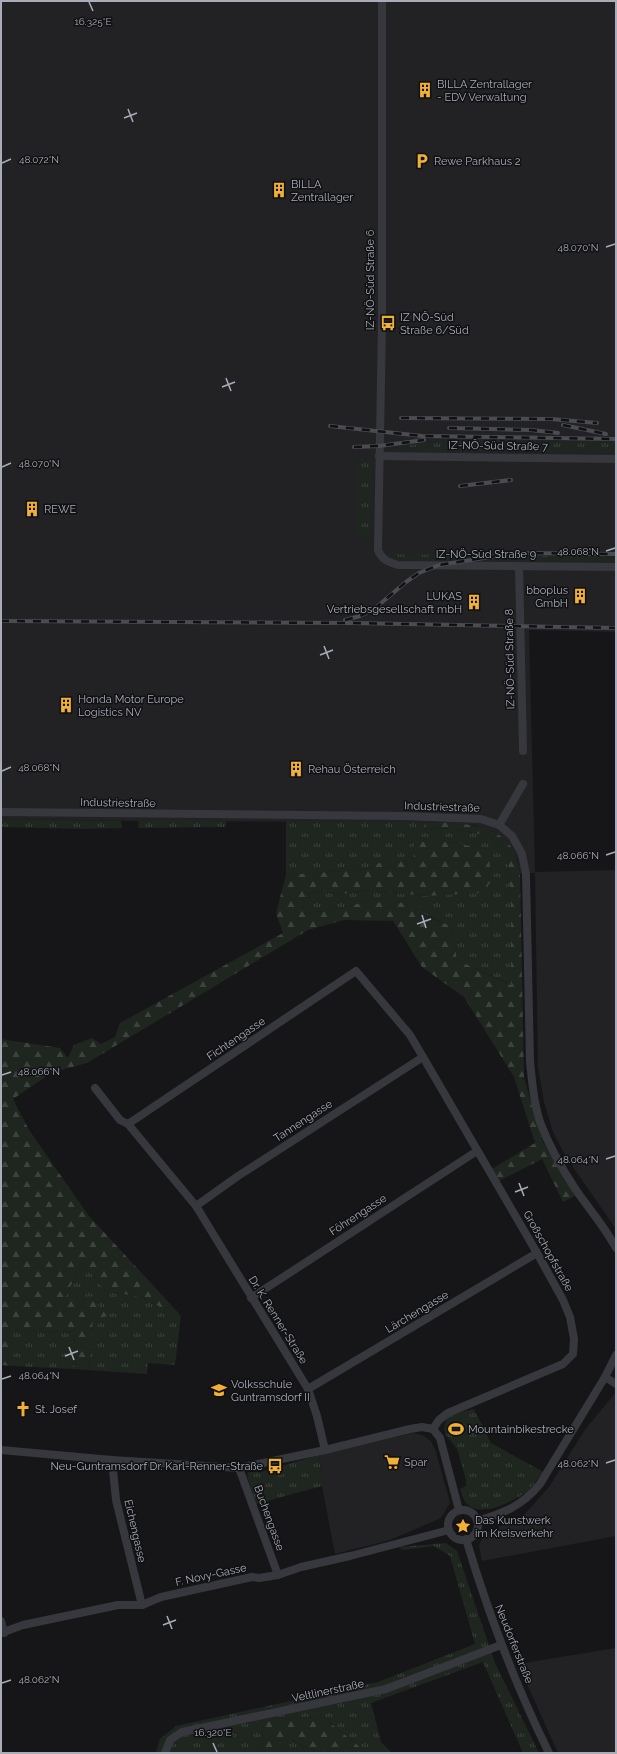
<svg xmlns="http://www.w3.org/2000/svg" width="617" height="1754" font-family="Raleway,sans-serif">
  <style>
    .built { fill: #222225 }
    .grass { fill: url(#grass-tufts) }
    .forest { fill: url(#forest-firs) }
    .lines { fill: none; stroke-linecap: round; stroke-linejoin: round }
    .street { stroke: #37383d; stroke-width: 8 }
    .rail-casing { stroke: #4a4c52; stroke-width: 4 }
    .rail { stroke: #111113; stroke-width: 2.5; stroke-dasharray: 8; stroke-linecap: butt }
    .ticks { fill: none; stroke: #a8adb8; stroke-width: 1.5 }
    .labels { text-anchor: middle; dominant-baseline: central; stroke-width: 3; stroke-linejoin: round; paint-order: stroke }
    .poi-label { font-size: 11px; fill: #a8adb8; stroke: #111113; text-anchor: start }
    .street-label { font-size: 11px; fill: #a8adb8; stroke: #111113 }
    .ticks-label { font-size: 10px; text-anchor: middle; fill: #a8adb8; stroke: #111113; stroke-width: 3; stroke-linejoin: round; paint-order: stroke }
  </style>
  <defs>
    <pattern id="grass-tufts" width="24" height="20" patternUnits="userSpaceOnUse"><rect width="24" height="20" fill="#1e261f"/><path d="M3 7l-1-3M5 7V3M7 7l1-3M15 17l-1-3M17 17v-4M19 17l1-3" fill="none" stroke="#3c433d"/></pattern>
    <pattern id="forest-firs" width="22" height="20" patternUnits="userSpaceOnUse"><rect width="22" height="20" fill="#1e261f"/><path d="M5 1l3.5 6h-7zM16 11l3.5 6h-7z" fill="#3c433d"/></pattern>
  </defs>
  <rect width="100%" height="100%" fill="#161618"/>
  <!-- built -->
  <g class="built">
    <path d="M1 1H616V632L529 630 535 872 616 870V1229L577 1173 562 1150 553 1132 544 1102 538 1067 535 873H520L518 860 504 839 494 832 475 825 425 822 139 821 1 819Z"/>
    <path d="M616 1392V1536L482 1561 479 1546 483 1535 524 1515 549 1487 584 1431Z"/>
    <path d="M413 1433 422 1435 431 1441 436 1452 450 1503 441 1518 390 1540 335 1554 322 1486 319 1455Z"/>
    <path d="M616 1648V1753H558L518 1664Z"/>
  </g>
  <!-- grass -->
  <g class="grass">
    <path d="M449 441 616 442V452L394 451 400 446Z"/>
    <path d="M365 459 372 461 371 536 364 538 356 536 358 460Z"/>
    <path d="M390 554 616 557V562L404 560 389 557Z"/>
    <path d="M1 819 121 821 122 828 82 829 1 827Z"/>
    <path d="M139 821H226V827L138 828Z"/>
    <path d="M286 821 425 822 424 828 456 829 489 836 507 851 511 894 512 985 457 960 451 926 424 914 366 902 326 911 305 913 302 900 315 891 342 894 370 890 425 896 477 847 446 842H415L413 861H382L369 869 286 875Z"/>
    <path d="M83 1263 106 1291 142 1297 162 1308 173 1307 181 1316 175 1365 148 1363 147 1374 88 1370 93 1320 106 1315 62 1302Z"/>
    <path d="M12 1330 75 1332 73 1369 13 1366Z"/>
    <path d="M474 1409 491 1443 543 1472C538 1478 532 1488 525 1493 511 1502 481 1518 467 1504 463 1500 462 1494 460 1489L466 1486V1480L457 1449 446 1435 444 1429 446 1419 450 1415Z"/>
    <path d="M319 1455 322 1486 256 1504 247 1476 248 1472H261Z"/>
    <path d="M446 1543 457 1551 495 1663 539 1753H523L483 1662 371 1703 381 1742 392 1753H367L323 1717 263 1719 262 1753H156L160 1739 176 1726 378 1682 475 1644 450 1556 434 1546 403 1550 399 1547Z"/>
    <path d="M292 1741 317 1753H279L280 1750Z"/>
  </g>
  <!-- forest -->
  <g class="forest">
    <path d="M425 822C466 824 513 820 520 873L524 1078 543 1142 575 1196 563 1202 542 1159 499 1181 492 1169 535 1143 514 1077 464 997 422 967 393 921 344 920 308 930 87 1063 51 1073 13 1099 29 1130 89 1216 173 1307 162 1308 142 1297 106 1291 83 1263 62 1302 91 1296 107 1316 93 1320 88 1370 73 1369 75 1332 13 1330V1366L1 1365V1039L60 1048 68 1058 74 1045 92 1038 101 1044 115 1037 120 1023 283 933 276 913 286 875 369 869 382 861H413L415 842H446L477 847 489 855 491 882 480 893 425 896 370 890 342 894 315 891 302 900 305 913 326 911 366 902 419 903 424 915 451 926 457 960 511 985V894L507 851 489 836 456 829 424 828Z"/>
    <path d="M323 1717 367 1753H317L292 1741 280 1750 279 1753H262L263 1719Z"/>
  </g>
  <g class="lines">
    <!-- street -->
    <g class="street">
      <path d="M382 1V324L378 550C382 560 388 562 398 565L616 567"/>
      <path d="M379 456 616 459"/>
      <path d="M519 566 523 751"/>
      <path d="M1 812 404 816 481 819 499 825 512 836 522 854 526 874 530 1061C532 1082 534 1103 540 1122 549 1146 562 1169 576 1190 589 1209 605 1227 616 1248"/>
      <path d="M499 825 523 784"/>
      <path d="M95 1088 120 1120 128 1124 196 1206 308 1389 317 1416 325 1450"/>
      <path d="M128 1124 356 971 410 1035 423 1057 537 1253 563 1300 570 1317 574 1339 573 1354 563 1364 448 1413 439 1420 433 1429"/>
      <path d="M196 1206 238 1176 423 1057"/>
      <path d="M251 1298 477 1151"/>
      <path d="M605 1377 616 1384"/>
      <path d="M308 1389 537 1253"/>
      <path d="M433 1429 440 1438 459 1510"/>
      <path d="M1 1450 112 1460 239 1468 325 1450 410 1429 422 1427 433 1429"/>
      <path d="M112 1460 116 1500 142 1605"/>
      <path d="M239 1468 278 1575"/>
      <circle cx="463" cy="1525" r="15"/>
      <path d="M477 1521C504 1513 522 1506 540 1484L605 1377 616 1355"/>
      <path d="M466 1539C488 1613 515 1684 549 1753"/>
      <path d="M1 1621 4 1633"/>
      <path d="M1 1633 23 1625 118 1605H142L161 1597 252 1577 259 1578 278 1575 301 1567 350 1556 449 1530"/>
      <path d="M165 1753 170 1740 182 1732 386 1689 501 1645"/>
    </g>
    <defs>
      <g id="rail">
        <path d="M401 418 551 419 597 423"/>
        <path d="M563 425 606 434"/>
        <path d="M330 426 422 436 616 439"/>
        <path d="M449 428 531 430 558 433"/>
        <path d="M354 447 379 446 424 440"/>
        <path d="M460 486 511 480"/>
        <path d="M345 620 360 616 373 610 406 582 419 573 439 565 516 553 616 554"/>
        <path d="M1 621 352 623 616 628"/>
      </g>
    </defs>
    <!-- rail casing -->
    <use href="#rail" class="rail-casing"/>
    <!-- rail -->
    <use href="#rail" class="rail"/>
  </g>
  <!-- ticks -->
  <path class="ticks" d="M89 2 93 11M128 109 133 122M124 118 137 113M2 163 11 159M606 247 615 244M226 378 231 391M222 387 235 382M2 467 11 463M606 551 615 548M324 646 329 659M320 655 333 650M2 771 11 767M606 855 615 852M422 915 426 928M417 924 431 919M2 1075 11 1072M606 1159 615 1156M519 1183 524 1196M515 1192 528 1187M69 1347 74 1360M65 1356 78 1351M2 1379 11 1376M606 1463 615 1460M167 1616 172 1629M163 1625 176 1620M2 1683 11 1680M213 1743 217 1752"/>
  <!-- icons -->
  <defs>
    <symbol id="building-bare" viewBox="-9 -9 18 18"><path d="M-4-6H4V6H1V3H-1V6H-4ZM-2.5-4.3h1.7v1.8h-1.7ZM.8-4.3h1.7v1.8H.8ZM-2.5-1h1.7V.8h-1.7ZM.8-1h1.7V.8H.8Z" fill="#f2b134" stroke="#111113" stroke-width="2.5" paint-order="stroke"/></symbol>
    <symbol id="parking-bare" viewBox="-9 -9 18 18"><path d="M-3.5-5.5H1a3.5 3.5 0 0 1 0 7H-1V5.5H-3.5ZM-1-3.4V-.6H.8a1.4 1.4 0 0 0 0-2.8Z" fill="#f2b134" stroke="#111113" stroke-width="2.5" paint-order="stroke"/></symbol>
    <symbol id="bus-bare" viewBox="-9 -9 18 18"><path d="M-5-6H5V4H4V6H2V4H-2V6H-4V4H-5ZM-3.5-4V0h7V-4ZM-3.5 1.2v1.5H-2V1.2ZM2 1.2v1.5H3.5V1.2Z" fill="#f2b134" stroke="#111113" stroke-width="2.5" paint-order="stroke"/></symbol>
    <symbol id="school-bare" viewBox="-9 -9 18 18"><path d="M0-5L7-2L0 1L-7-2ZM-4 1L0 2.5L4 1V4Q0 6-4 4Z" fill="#f2b134" stroke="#111113" stroke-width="2.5" paint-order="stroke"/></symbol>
    <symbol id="church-bare" viewBox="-9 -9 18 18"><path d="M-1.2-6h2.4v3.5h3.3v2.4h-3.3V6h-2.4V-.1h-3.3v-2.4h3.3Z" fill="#f2b134" stroke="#111113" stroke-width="2.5" paint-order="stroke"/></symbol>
    <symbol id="stadium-bare" viewBox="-9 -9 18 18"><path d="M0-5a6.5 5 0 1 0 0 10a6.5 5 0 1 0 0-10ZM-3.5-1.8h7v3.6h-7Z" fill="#f2b134" stroke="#111113" stroke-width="2.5" paint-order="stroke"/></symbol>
    <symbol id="supermarket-bare" viewBox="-9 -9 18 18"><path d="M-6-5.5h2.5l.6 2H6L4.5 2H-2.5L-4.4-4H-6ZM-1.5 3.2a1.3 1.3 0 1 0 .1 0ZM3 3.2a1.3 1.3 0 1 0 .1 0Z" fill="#f2b134" stroke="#111113" stroke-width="2.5" paint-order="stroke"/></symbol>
    <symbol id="sight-bare" viewBox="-9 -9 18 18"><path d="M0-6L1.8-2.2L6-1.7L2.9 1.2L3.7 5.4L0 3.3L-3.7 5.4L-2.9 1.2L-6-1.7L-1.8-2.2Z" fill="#f2b134" stroke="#111113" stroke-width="2.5" paint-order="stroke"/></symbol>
  </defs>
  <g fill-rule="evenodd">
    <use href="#building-bare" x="414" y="79" width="22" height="22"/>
    <use href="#parking-bare" x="411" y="150" width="22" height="22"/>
    <use href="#building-bare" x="268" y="179" width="22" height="22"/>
    <use href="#bus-bare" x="377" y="312" width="22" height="22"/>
    <use href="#building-bare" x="21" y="498" width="22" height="22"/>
    <use href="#building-bare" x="569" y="585" width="22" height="22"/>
    <use href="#building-bare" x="463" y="591" width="22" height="22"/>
    <use href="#building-bare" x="55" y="694" width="22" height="22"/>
    <use href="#building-bare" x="285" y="758" width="22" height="22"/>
    <use href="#school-bare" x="208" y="1379" width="22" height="22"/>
    <use href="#church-bare" x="12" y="1398" width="22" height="22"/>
    <use href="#stadium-bare" x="445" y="1418" width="22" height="22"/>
    <use href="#supermarket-bare" x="381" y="1451" width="22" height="22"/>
    <use href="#bus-bare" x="264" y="1455" width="22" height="22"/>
    <use href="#sight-bare" x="452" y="1515" width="22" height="22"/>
  </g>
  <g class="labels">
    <!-- poi labels -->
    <g class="poi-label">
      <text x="437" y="84">BILLA Zentrallager<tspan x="437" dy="13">- EDV Verwaltung</tspan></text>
      <text x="434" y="161">Rewe Parkhaus 2</text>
      <text x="291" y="184">BILLA<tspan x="291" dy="13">Zentrallager</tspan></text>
      <text x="400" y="317">IZ NÖ-Süd<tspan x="400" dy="13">Straße 6/Süd</tspan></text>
      <text x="44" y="509">REWE</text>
      <text x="568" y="590" text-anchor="end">bboplus<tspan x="568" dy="13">GmbH</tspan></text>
      <text x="462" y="596" text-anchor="end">LUKAS<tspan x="462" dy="13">Vertriebsgesellschaft mbH</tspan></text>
      <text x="78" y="699">Honda Motor Europe<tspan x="78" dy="13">Logistics NV</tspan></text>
      <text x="308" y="769">Rehau Österreich</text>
      <text x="231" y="1384">Volksschule<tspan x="231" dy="13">Guntramsdorf II</tspan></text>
      <text x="35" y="1409">St. Josef</text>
      <text x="468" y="1429">Mountainbikestrecke</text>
      <text x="404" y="1462">Spar</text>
      <text x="263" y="1466" text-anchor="end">Neu-Guntramsdorf Dr. Karl-Renner-Straße</text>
      <text x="475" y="1520">Das Kunstwerk<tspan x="475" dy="13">im Kreisverkehr</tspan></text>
    </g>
    <!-- street labels -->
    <g class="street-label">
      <text transform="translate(370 280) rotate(-90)">IZ-NÖ-Süd Straße 6</text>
      <text transform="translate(498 446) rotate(1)">IZ-NÖ-Süd Straße 7</text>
      <text x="486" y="554">IZ-NÖ-Süd Straße 9</text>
      <text transform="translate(510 659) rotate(-91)">IZ-NÖ-Süd Straße 8</text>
      <text transform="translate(118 803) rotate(1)">Industriestraße</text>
      <text transform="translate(442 807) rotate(2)">Industriestraße</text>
      <text transform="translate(236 1039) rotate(-34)">Fichtengasse</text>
      <text transform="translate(303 1121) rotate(-33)">Tannengasse</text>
      <text transform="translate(358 1215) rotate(-33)">Föhrengasse</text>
      <text transform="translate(548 1251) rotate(61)">Großschopfstraße</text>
      <text transform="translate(417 1312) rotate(-31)">Lärchengasse</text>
      <text transform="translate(278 1320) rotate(58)">Dr. K. Renner-Straße</text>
      <text transform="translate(269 1518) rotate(70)">Buchengasse</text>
      <text transform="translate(135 1531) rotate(77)">Eichengasse</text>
      <text transform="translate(211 1575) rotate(-12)">F. Novy-Gasse</text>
      <text transform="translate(514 1644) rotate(68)">Neudorferstraße</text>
      <text transform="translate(328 1691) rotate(-12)">Veltlinerstraße</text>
    </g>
  </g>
  <g class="ticks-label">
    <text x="93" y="25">16.325°E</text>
    <text x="39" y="163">48.072°N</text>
    <text x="578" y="251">48.070°N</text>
    <text x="39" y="467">48.070°N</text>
    <text x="578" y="555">48.068°N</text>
    <text x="39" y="771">48.068°N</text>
    <text x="578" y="859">48.066°N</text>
    <text x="39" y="1075">48.066°N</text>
    <text x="578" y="1163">48.064°N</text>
    <text x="39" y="1379">48.064°N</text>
    <text x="578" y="1467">48.062°N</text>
    <text x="39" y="1683">48.062°N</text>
    <text x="213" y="1736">16.320°E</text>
  </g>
  <!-- border -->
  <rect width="617" height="1754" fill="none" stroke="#a8adb8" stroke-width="4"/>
</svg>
